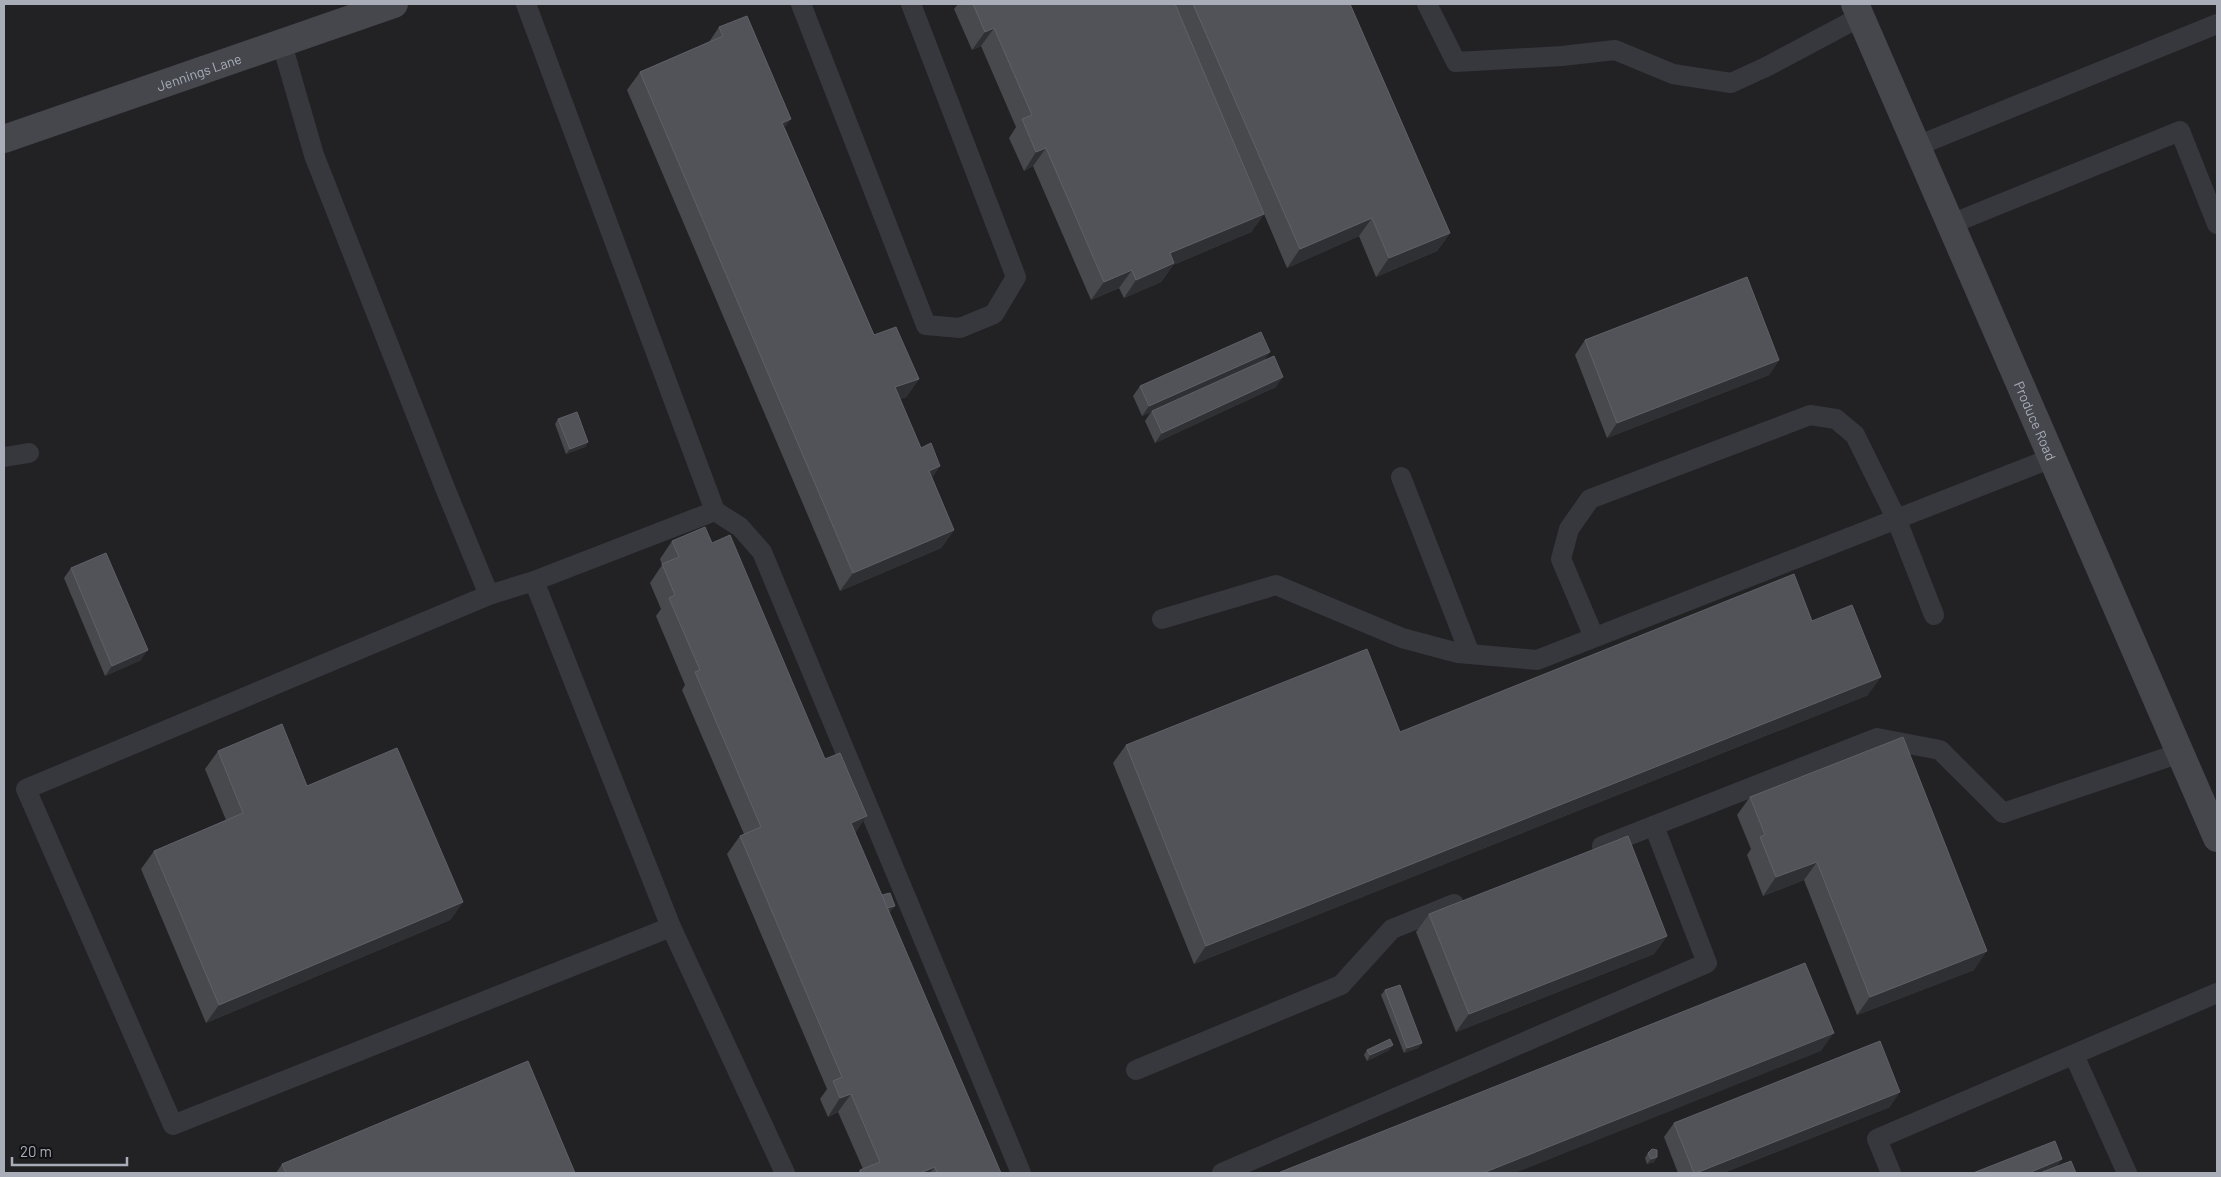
<svg xmlns="http://www.w3.org/2000/svg" width="2221" height="1177" font-family="Barlow,sans-serif">
  <style>
    .built { fill: #222225 }
    .lines { fill: none; stroke-linecap: round; stroke-linejoin: round }
    .lane { stroke: #37383d; stroke-width: 20 }
    .secondary { stroke: #45474d; stroke-width: 28 }
    .wall { fill: #47494d }
    .shaded-wall { fill: #2f3033 }
    .building { fill: #525359; stroke: #5f6168 }
    .labels { text-anchor: middle; dominant-baseline: central; stroke-width: 5; stroke-linejoin: round; paint-order: stroke }
    .street-label { font-size: 14px; fill: #a8adb8; stroke: #111113 }
  </style>
  <rect width="100%" height="100%" fill="#161618"/>
  <!-- built -->
  <rect class="built" x="4" y="4" width="2213" height="1169"/>
  <g class="lines">
    <!-- lane -->
    <g class="lane">
      <path d="M526 4 715 511 534 581"/>
      <path d="M801 4 926 325 960 328 994 314 1016 277 911 4"/>
      <path d="M1427 4 1456 62 1562 56 1615 50 1673 74 1731 83 1766 67 1860 17"/>
      <path d="M282 44 314 155 445 488 489 595 26 789 173 1125 671 927 534 581 489 595"/>
      <path d="M1917 146 2217 24"/>
      <path d="M1951 224 2180 131 2217 224"/>
      <path d="M4 457 29 453"/>
      <path d="M1401 477 1470 654"/>
      <path d="M715 511 740 527 762 552 1021 1173"/>
      <path d="M1162 619 1276 585 1402 638 1458 653 1537 660 2052 458"/>
      <path d="M1594 637 1561 559 1569 529 1590 499 1810 415 1836 419 1855 435 1896 518 1934 615"/>
      <path d="M1602 846 1877 738 1940 750 2003 813 2180 753"/>
      <path d="M671 927 785 1173"/>
      <path d="M2074 1055 2127 1173"/>
      <path d="M1136 1070 1341 985 1392 929 1454 904"/>
      <path d="M1222 1173 1707 963 1654 826"/>
      <path d="M1891 1173 1877 1139 2217 993"/>
    </g>
    <!-- secondary -->
    <g class="secondary">
      <path id="s1" d="M1855 4 2217 838"/>
      <path id="s2" d="M4 139 394 4"/>
    </g>
  </g>
  <!-- wall -->
  <g class="wall">
    <path d="M958 4H1350L1450 233 1437 251 1376 277 1359 236 1287 268 1264 214 1251 232 1173 265 1161 282 1124 298 1119 288 1091 300 1033 166 1024 171 1009 138 1016 127 981 46 972 50 954 9Z"/>
    <path d="M719 27 785 128 874 335 919 379 906 397 900 399 921 448 940 466 932 477 954 530 941 548 840 591 627 90 640 72 709 42Z"/>
    <path d="M1585 340 1779 360 1769 375 1607 438 1575 355Z"/>
    <path d="M1265 359 1276 387 1155 443 1145 421 1151 412 1142 416 1133 396 1140 386Z"/>
    <path d="M558 419 588 442 585 447 566 454 555 424Z"/>
    <path d="M672 541 712 543 855 833 882 895 891 911 889 912 1001 1173H858L860 1170 863 1169 838 1112 828 1117 820 1099 827 1089 727 854 740 836 744 834 682 690 685 685 656 616 661 609 650 583 662 565 660 559Z"/>
    <path d="M71 568 141 660 105 676 64 578Z"/>
    <path d="M1812 621 1868 695 1194 964 1113 763 1126 745 1400 732Z"/>
    <path d="M218 751 307 786 463 902 450 920 206 1023 141 869 154 851 226 820 205 769Z"/>
    <path d="M1750 797 1974 970 1857 1015 1804 880 1763 896 1747 855 1751 849 1737 815Z"/>
    <path d="M1429 914 1667 936 1654 954 1456 1032 1416 932Z"/>
    <path d="M1385 990 1422 1043 1418 1048 1404 1053 1381 995Z"/>
    <path d="M1393 1045 1389 1050 1367 1061 1364 1055 1367 1050Z"/>
    <path d="M1890 1107 1723 1173H1678L1664 1137 1674 1123Z"/>
    <path d="M1648 1153 1657 1157 1654 1162 1647 1164 1645 1158Z"/>
    <path d="M282 1164 575 1173H276Z"/>
  </g>
  <!-- shaded-wall -->
  <g class="shaded-wall">
    <path d="M994 28 981 46 972 50 985 32Z"/>
    <path d="M791 119 778 138 782 123Z"/>
    <path d="M1046 148 1033 166 1024 171 1036 152Z"/>
    <path d="M1264 214 1251 232 1173 265 1161 282 1124 298 1136 280 1170 253Z"/>
    <path d="M1372 218 1359 236 1287 268 1300 249Z"/>
    <path d="M1450 233 1437 251 1376 277 1389 258Z"/>
    <path d="M1132 270 1119 288 1091 300 1104 282Z"/>
    <path d="M1270 352 1263 362 1142 416 1149 406Z"/>
    <path d="M1779 360 1769 375 1607 438 1617 423Z"/>
    <path d="M1283 377 1276 387 1155 443 1162 433Z"/>
    <path d="M919 379 906 397 883 405 895 387Z"/>
    <path d="M588 442 585 447 566 454 570 449Z"/>
    <path d="M940 466 927 484 929 471Z"/>
    <path d="M954 530 941 548 840 591 853 573Z"/>
    <path d="M148 650 141 660 105 676 112 666Z"/>
    <path d="M1881 677 1868 695 1194 964 1206 946Z"/>
    <path d="M867 816 854 835 851 823Z"/>
    <path d="M1817 862 1804 880 1763 896 1776 877Z"/>
    <path d="M463 902 450 920 206 1023 219 1005Z"/>
    <path d="M895 906 891 911 881 914 885 909Z"/>
    <path d="M1667 936 1654 954 1456 1032 1469 1014Z"/>
    <path d="M1987 951 1974 970 1857 1015 1870 997Z"/>
    <path d="M1834 1033 1821 1051 1515 1173H1483Z"/>
    <path d="M1422 1043 1418 1048 1404 1053 1407 1048Z"/>
    <path d="M1393 1045 1389 1050 1367 1061 1370 1055Z"/>
    <path d="M1900 1092 1890 1107 1723 1173H1696Z"/>
    <path d="M851 1094 838 1112 828 1117 840 1098Z"/>
    <path d="M1657 1157 1654 1162 1647 1164 1651 1159Z"/>
    <path d="M2062 1159 2053 1173H2031V1172Z"/>
    <path d="M935 1167 930 1173H920Z"/>
  </g>
  <!-- building -->
  <g class="building">
    <path d="M973 4H1175L1264 214 1170 253 1174 263 1136 280 1132 270 1104 282 1046 148 1036 152 1022 119 1032 115 994 28 985 32Z"/>
    <path d="M1193 4H1350L1450 233 1389 258 1372 218 1300 249Z"/>
    <path d="M747 16 791 119 782 123 874 335 896 327 919 379 895 387 921 448 931 443 940 466 929 471 954 530 853 573 640 72 723 36 719 27Z"/>
    <path d="M1747 277 1779 360 1617 423 1585 340Z"/>
    <path d="M1261 332 1270 352 1149 406 1140 386Z"/>
    <path d="M1274 356 1283 377 1162 433 1152 411Z"/>
    <path d="M577 412 588 442 570 449 558 419Z"/>
    <path d="M705 527 712 543 730 535 825 759 840 753 867 816 851 823 1001 1173H937L935 1167 920 1173H861L860 1170 880 1162 851 1094 840 1098 833 1081 842 1077 740 836 761 827 695 672 700 670 669 598 675 595 662 564 679 557 672 541Z"/>
    <path d="M106 553 148 650 112 666 71 568Z"/>
    <path d="M1794 574 1812 621 1852 605 1881 677 1206 946 1126 745 1367 649 1400 732Z"/>
    <path d="M282 724 307 786 397 748 463 902 219 1005 154 851 243 813 218 751Z"/>
    <path d="M1903 737 1987 951 1870 997 1817 862 1776 877 1760 837 1765 835 1750 797Z"/>
    <path d="M1628 836 1667 936 1469 1014 1429 914Z"/>
    <path d="M890 893 895 906 887 908 882 895Z"/>
    <path d="M1805 963 1834 1033 1483 1173H1278Z"/>
    <path d="M1400 985 1422 1043 1407 1048 1385 990Z"/>
    <path d="M1390 1039 1393 1045 1370 1055 1367 1050Z"/>
    <path d="M1880 1041 1900 1092 1696 1173H1694L1674 1123Z"/>
    <path d="M528 1061 575 1173H286L282 1164Z"/>
    <path d="M2055 1141 2062 1159 2031 1172 2032 1173H1973Z"/>
    <path d="M1652 1149 1657 1150V1157L1651 1159 1648 1153Z"/>
    <path d="M2071 1161 2076 1173H2040Z"/>
  </g>
  <g class="labels">
    <!-- street labels -->
    <g class="street-label">
      <text stroke="none"><textPath href="#s2" startOffset="206">Jennings Lane</textPath></text>
      <text stroke="none"><textPath href="#s1" startOffset="454">Produce Road</textPath></text>
    </g>
  </g>
  <!-- border -->
  <rect width="2221" height="1177" fill="none" stroke="#a8adb8" stroke-width="10"/>
  <!-- scale -->
  <path d="M12 1157v8h115v-8" fill="none" stroke="#a8adb8" stroke-width="2.5"/>
  <text x="20" y="1157" font-size="15" fill="#a8adb8" stroke="#111113" stroke-width="4" paint-order="stroke">20 m</text>
</svg>
